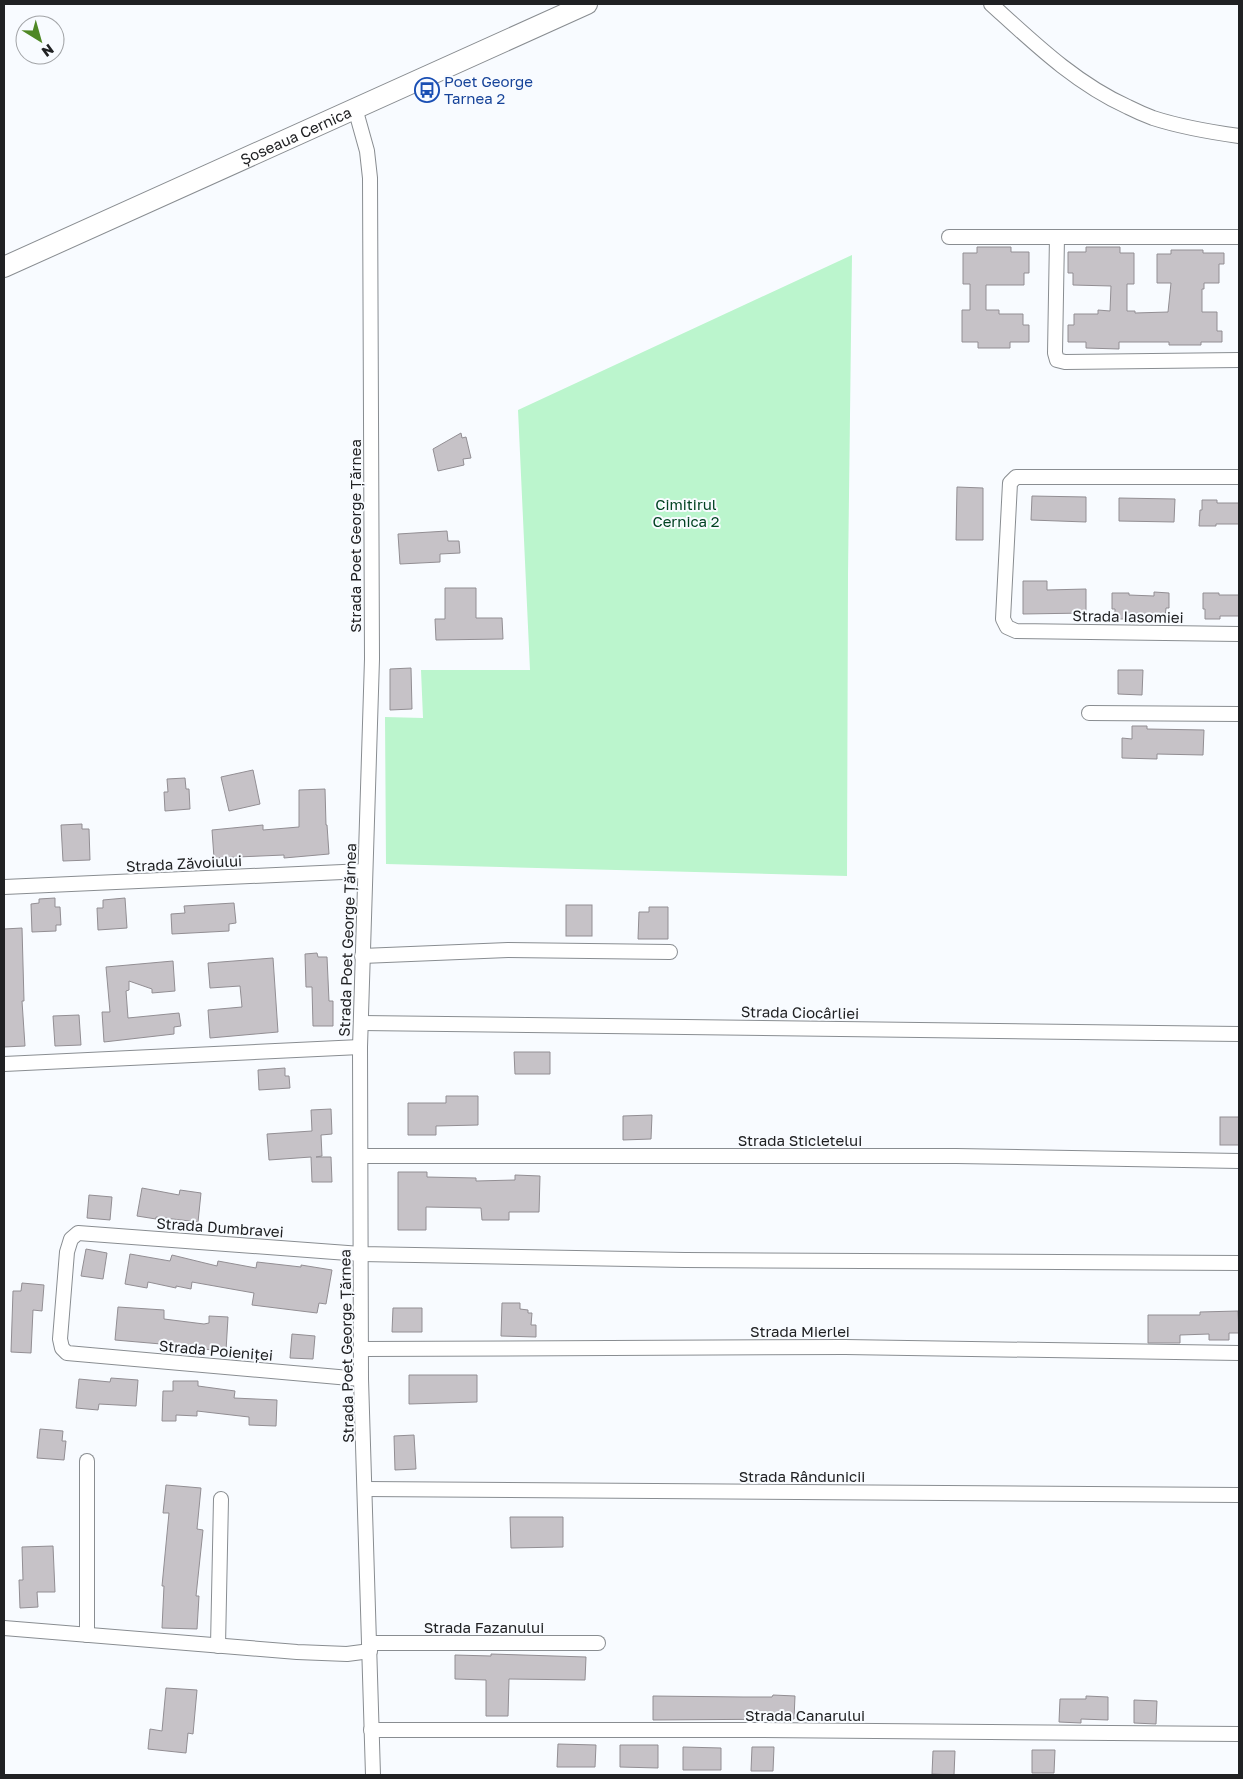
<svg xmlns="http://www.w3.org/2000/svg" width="1243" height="1779" font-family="'Golos Text',sans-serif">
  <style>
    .green { fill: #bbf5cd }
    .building { fill: #c6c2c7; stroke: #928e93 }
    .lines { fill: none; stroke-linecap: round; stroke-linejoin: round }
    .street-casing { stroke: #898d91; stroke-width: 16 }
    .secondary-casing { stroke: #898d91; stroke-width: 22 }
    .street { stroke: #fff; stroke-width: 14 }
    .secondary { stroke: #fff; stroke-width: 20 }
    .labels { text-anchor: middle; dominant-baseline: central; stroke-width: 4; stroke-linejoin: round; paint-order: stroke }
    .transit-label { font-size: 15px; fill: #164399; stroke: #f8fbff; text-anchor: start }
    .street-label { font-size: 15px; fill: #202123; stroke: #f8fbff }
    .park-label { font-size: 15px; fill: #004222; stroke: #f8fbff }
  </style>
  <rect width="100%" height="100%" fill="#f8fbff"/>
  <!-- green -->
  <path class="green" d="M852 255 848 575 847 876 386 864 385 717 423 718 421 670H530L518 410Z"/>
  <!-- building -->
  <g class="building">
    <path d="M977 247H1011V252H1029V273H1024V285H986V310H999V314H1023V325H1029V342H1010V348H978V342H962V310H970V284H963V253H977Z"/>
    <path d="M1086 247H1120V253H1134V284H1127V311H1135V313L1168 312 1171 283H1157V254H1171V250H1203V253H1224V264H1219V283H1204V289H1202V312H1217V331H1222V342H1201V345H1169V342H1119V349L1086 348V342H1068V325H1074V314H1098V310L1110 311 1111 286 1073 285V273H1068V252H1086Z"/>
    <path d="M461 433 462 438 466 437 471 458 463 459 464 465 438 471 433 449Z"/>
    <path d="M957 487 983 488V540H956Z"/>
    <path d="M1032 496 1086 497V522L1031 520Z"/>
    <path d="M1119 498 1175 499 1174 522 1119 521Z"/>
    <path d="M1202 500H1217V503H1239V524H1216V526H1199L1200 510H1202Z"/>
    <path d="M447 531 448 541H459L460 553 440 554V562L400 564 398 534Z"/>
    <path d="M1023 581H1047V590L1086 589V613L1023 614Z"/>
    <path d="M445 588H476V618H502L503 639 436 640 435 619H445Z"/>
    <path d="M1154 592 1169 593V608H1166L1165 619H1115V609H1112V593H1129V595L1154 596Z"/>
    <path d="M1203 593H1219V595H1239V616H1220V619H1205V609H1203Z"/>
    <path d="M411 668 412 709 390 710V669Z"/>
    <path d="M1118 670H1143L1142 695 1118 694Z"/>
    <path d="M1132 726H1147V729L1204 730 1203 755 1157 754V759L1122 758V738L1132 739Z"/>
    <path d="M253 770 260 804 229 811 221 777Z"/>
    <path d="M185 778 186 789H189L190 809 165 811 164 792H168L167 779Z"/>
    <path d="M325 789 326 825H327L329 854 284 858V855L214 858 212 830 263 825V830L299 827V790Z"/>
    <path d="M82 824V829H89L90 860 63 861 61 825Z"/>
    <path d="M55 898V907H60L61 925H56V931L32 932 31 904 39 903V899Z"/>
    <path d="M125 898 127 928 98 930 97 908H103V900Z"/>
    <path d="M234 903 236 923 229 924V931L172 934 171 914 185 913 184 906Z"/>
    <rect x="566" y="905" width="26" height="31"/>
    <path d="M649 907H668V939H638L639 912H649Z"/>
    <path d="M22 928 24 1001H22L25 1046 4 1047V929Z"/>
    <path d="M317 953 318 957H327L329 1001H333V1026H313L312 987H306L305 954Z"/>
    <path d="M273 958 278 1032 210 1038 208 1010 242 1007 240 986 210 988 208 963Z"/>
    <path d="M173 961 175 991 152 993V989L129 981V990L126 991 128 1018 179 1013 181 1026 174 1027V1034L104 1042 102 1012H110L106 967Z"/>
    <path d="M79 1015 81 1045 55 1046 53 1016Z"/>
    <path d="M514 1052H550V1074H515Z"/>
    <path d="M285 1068V1076H289L290 1088 259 1090 258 1070Z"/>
    <path d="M446 1096H478V1125L436 1126V1135H408V1103H446Z"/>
    <path d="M331 1109 332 1134 321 1135 322 1156 316 1157H331L332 1182H312L311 1157 269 1160 267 1134 312 1131 311 1110Z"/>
    <path d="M652 1115 651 1139 623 1140V1116Z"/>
    <rect x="1220" y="1117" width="19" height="28"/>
    <path d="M398 1172H427V1177L476 1178V1181L515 1180V1175L540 1176 539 1212H509V1220H482L481 1208 426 1207V1230H398Z"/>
    <path d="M142 1188 179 1195 180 1190 201 1193 198 1222 156 1217V1219L137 1216Z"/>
    <path d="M89 1195 112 1197 110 1220 87 1218Z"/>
    <path d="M86 1249 107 1253 103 1279 81 1276Z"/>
    <path d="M130 1254 170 1261 172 1255 217 1266 218 1261 256 1268 257 1262 301 1267V1265L332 1270 326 1304 319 1303 317 1313 252 1305 254 1293 192 1282 191 1289 176 1286V1288L148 1282 147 1288 125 1284Z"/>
    <path d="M22 1283 44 1285 42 1311 33 1310 31 1353 11 1352 13 1291H21Z"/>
    <path d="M502 1303H520V1309L528 1310V1313H532L531 1325H536V1337L501 1336Z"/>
    <path d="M118 1307 164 1310V1319L204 1324 209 1323V1316L228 1317 226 1351 192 1348 191 1351 160 1348 161 1344 115 1340Z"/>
    <path d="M393 1308H422V1332H392Z"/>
    <path d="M1238 1311 1239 1333H1229V1340H1209V1334L1180 1335V1343H1148V1315H1200V1312Z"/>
    <path d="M292 1334 315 1336 313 1359 290 1358Z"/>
    <path d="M409 1375H477V1402L409 1404Z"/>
    <path d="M111 1378 138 1380 136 1406 99 1404 98 1410 76 1408 79 1379 110 1382Z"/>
    <path d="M173 1381H198V1386L235 1391 234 1398 277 1400 276 1426 249 1425V1417L197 1411V1416L176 1415V1421H162L163 1391H173Z"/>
    <path d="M40 1429 63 1431 62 1441H66L64 1460 37 1458Z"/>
    <path d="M414 1435 416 1469 395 1470 394 1436Z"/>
    <path d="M166 1485 201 1488 197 1529 203 1530 196 1596H199L197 1629 162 1628 164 1586H162L169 1513H163Z"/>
    <path d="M510 1517H563V1547L511 1548Z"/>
    <path d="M53 1546 55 1592H37L38 1607 20 1608 19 1580H23L22 1547Z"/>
    <path d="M491 1654 586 1657 585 1680 509 1679 508 1716H486V1680L455 1679V1655L491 1656Z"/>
    <path d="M166 1688 197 1690 193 1734 188 1733 186 1753 148 1749 150 1729 162 1731Z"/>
    <path d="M773 1695 795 1696 794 1719 653 1720V1696L743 1697H772Z"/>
    <path d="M1086 1696 1108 1697V1720L1081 1719V1723L1059 1722 1060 1699H1086Z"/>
    <path d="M1134 1700 1157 1701 1156 1724 1134 1723Z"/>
    <path d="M558 1744 596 1745 595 1767H557Z"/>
    <path d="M620 1745H658V1768L620 1767Z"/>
    <path d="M683 1747 721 1748V1770H683Z"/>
    <path d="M752 1747H774L773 1771H751Z"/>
    <path d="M1032 1750H1055L1054 1773H1032Z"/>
    <path d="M933 1751H955L954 1775 932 1774Z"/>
  </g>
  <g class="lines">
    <defs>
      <g id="street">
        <path d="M991 4C1034 43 1075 83 1128 107 1136 111 1145 115 1153 118 1181 127 1210 132 1239 136"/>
        <path d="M355 108 367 151 370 178 372 659 360 1047 361 1379 373 1775"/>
        <path d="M949 237H1239"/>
        <path d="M1057 237 1055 353 1057 360 1065 362 1239 360"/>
        <path d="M1239 477H1016L1010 483 1003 619 1007 627 1016 631 1239 634"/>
        <path d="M1089 713 1239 714"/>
        <path d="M4 887 365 871"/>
        <path d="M362 956 508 950 670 952"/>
        <path d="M361 1023 1239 1034"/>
        <path d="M4 1064 360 1047"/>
        <path d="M361 1156H956L1239 1161"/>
        <path d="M361 1349 845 1347 1239 1353"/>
        <path d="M361 1379 67 1353 62 1348 60 1339 67 1252 71 1239 78 1233 361 1254 685 1260 1239 1263"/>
        <path d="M87 1461V1635"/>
        <path d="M365 1489 1239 1495"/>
        <path d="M4 1628 297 1652 347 1654 370 1651"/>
        <path d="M370 1643H598"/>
        <path d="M218 1646 221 1499"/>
        <path d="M371 1730H755L1239 1734"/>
      </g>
      <g id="secondary">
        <path id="s1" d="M4 267 587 4"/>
      </g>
    </defs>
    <!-- street casing -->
    <use href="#street" class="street-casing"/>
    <!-- secondary casing -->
    <use href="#secondary" class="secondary-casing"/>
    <!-- street -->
    <use href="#street" class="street"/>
    <!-- secondary -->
    <use href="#secondary" class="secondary"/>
  </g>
  <!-- icons -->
  <defs>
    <symbol id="bus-ring" viewBox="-11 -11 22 22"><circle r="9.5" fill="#f8fbff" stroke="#1a4fb4" stroke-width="1.5"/><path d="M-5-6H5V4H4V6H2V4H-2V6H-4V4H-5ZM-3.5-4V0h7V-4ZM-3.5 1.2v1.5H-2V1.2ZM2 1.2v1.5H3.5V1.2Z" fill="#1a4fb4"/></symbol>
  </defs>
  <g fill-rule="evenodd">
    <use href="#bus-ring" x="413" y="76" width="28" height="28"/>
  </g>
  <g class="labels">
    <!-- transit labels -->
    <g class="transit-label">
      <text x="444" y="81">Poet George<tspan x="444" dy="17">Tarnea 2</tspan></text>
    </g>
    <!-- street labels -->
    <g class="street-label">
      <text stroke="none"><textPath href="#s1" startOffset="320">Șoseaua Cernica</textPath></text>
      <text transform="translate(355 536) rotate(-90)">Strada Poet George Țărnea</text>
      <text transform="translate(1128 616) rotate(1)">Strada Iasomiei</text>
      <text transform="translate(184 863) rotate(-3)">Strada Zăvoiului</text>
      <text transform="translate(347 940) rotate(-88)">Strada Poet George Țărnea</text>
      <text transform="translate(800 1012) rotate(1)">Strada Ciocârliei</text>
      <text x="800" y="1140">Strada Sticletelui</text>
      <text transform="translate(220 1227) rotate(4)">Strada Dumbravei</text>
      <text x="800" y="1331">Strada Mierlei</text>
      <text transform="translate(346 1346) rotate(-91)">Strada Poet George Țărnea</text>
      <text transform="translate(216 1350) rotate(5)">Strada Poieniței</text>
      <text x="802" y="1476">Strada Rândunicii</text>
      <text x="484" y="1627">Strada Fazanului</text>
      <text x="805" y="1715">Strada Canarului</text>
    </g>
    <!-- park labels -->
    <g class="park-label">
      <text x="686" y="504">Cimitirul<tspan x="686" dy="17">Cernica 2</tspan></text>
    </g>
  </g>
  <!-- border -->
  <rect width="1243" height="1779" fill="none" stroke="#202123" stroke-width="10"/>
  <!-- north arrow -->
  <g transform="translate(40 40) rotate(143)"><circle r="24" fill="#f8fbff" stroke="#a2a4a7"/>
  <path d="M0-4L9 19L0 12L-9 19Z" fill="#4f8825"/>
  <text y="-8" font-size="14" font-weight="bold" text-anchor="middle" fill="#202123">N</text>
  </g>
</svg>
